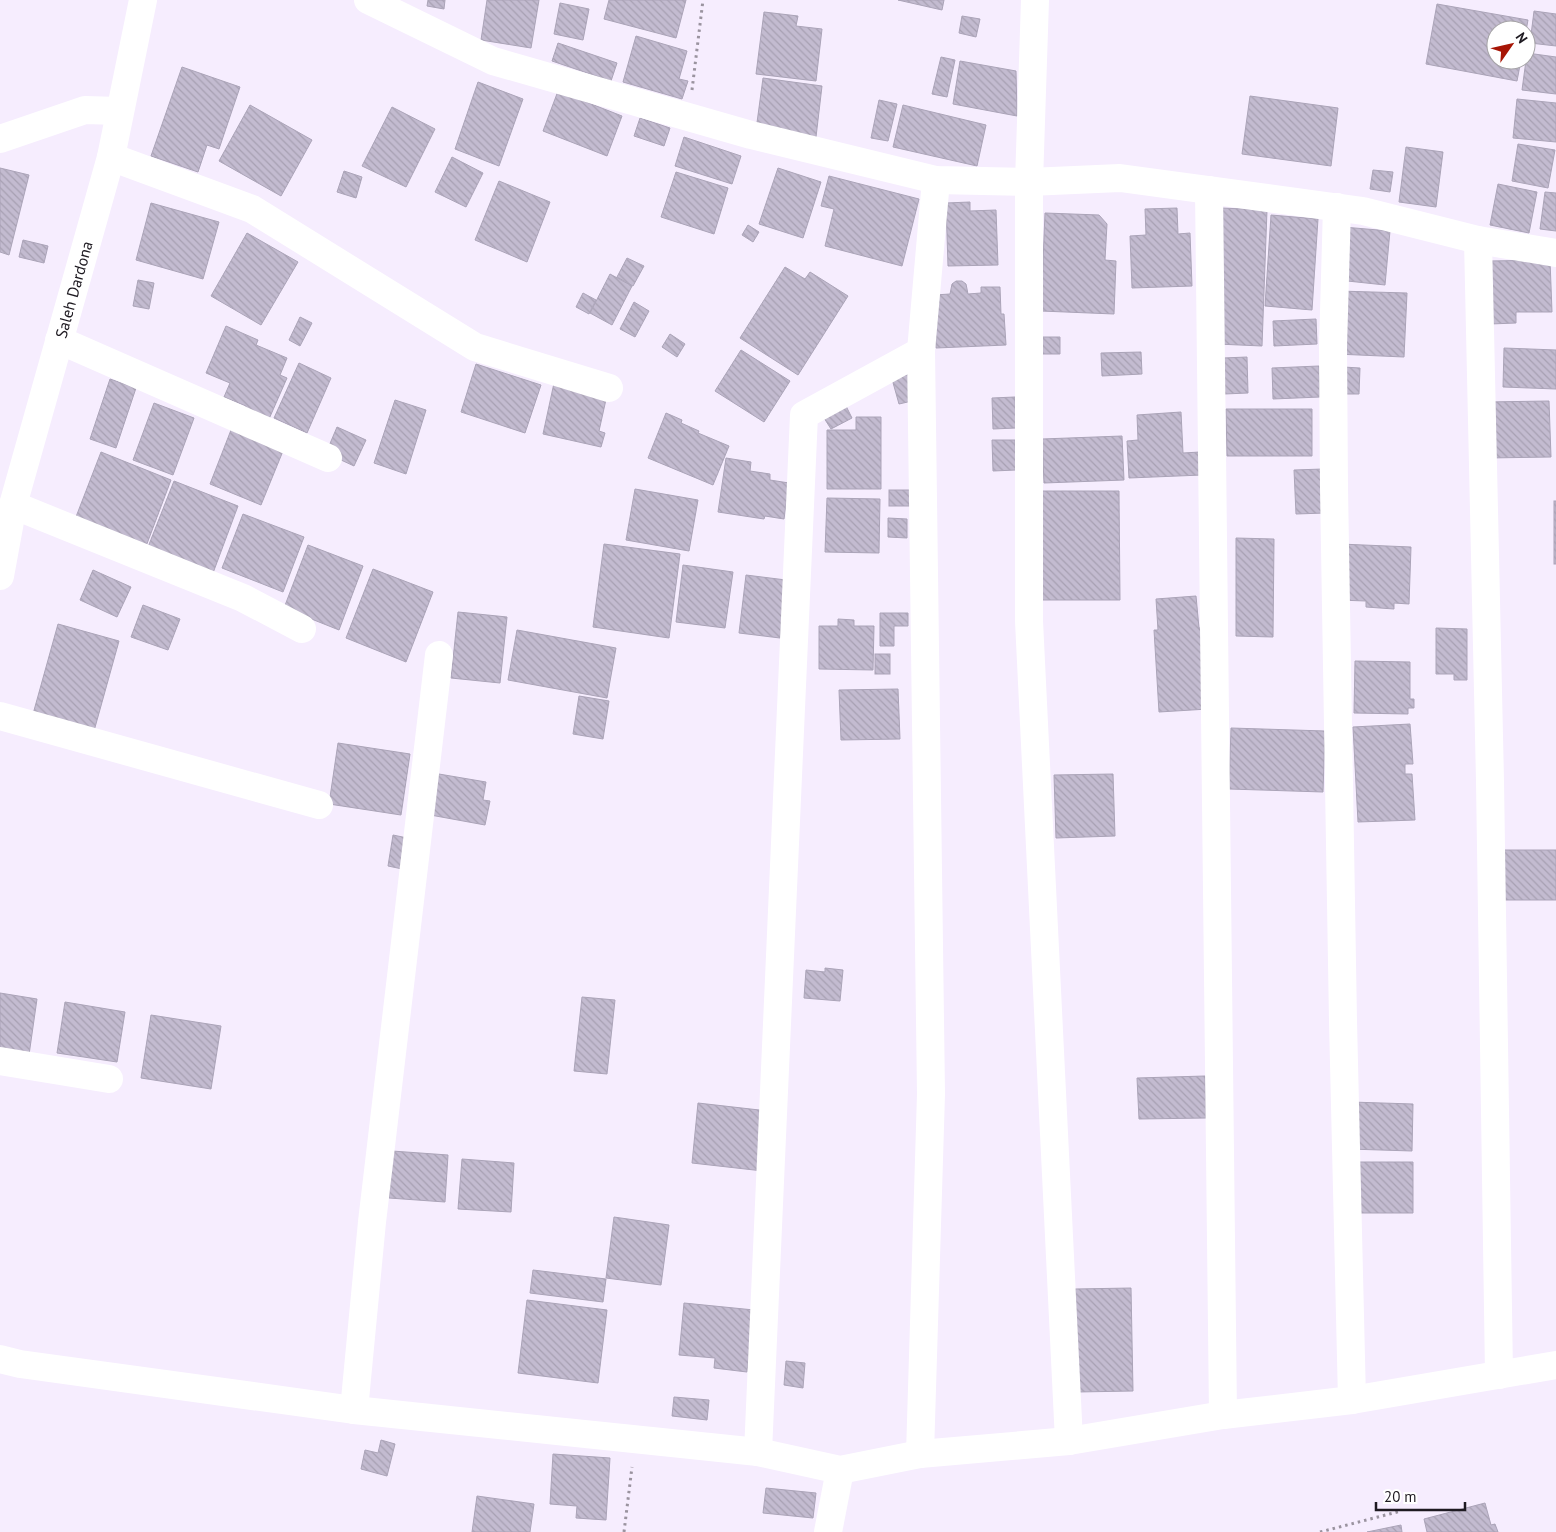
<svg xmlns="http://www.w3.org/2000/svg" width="1556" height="1532" font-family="'PT Sans',sans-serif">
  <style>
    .building { fill: url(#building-back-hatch); stroke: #aba4b8 }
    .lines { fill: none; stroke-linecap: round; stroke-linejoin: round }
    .path { stroke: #9a939f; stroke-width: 3; stroke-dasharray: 2.5 4; stroke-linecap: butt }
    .minor { stroke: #fff; stroke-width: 28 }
    .labels { text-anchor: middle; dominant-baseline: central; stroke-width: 4.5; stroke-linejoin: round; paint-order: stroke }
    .street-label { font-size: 16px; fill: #1e1a21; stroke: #fff }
  </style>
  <defs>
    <pattern id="building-back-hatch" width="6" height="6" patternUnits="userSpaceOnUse" patternTransform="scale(1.25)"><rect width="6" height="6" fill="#c3bbd0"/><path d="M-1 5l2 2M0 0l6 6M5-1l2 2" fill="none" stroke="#a7a0b2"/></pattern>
  </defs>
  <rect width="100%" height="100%" fill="#f6edfe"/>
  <!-- building -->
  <g class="building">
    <path d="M428 0H445L444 9 427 6Z"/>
    <path d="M487 0H539L531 48 481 40Z"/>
    <path d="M609 0H686L676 38 604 19Z"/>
    <path d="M898 0H944L942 10Z"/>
    <path d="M560 3 589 9 583 40 554 34Z"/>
    <path d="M1437 4 1528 20 1526 31 1496 30V60H1521L1517 81 1426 64Z"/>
    <path d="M1534 11 1556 14V46L1530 43Z"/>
    <path d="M764 12 798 16 796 26 822 29 816 81 756 74Z"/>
    <path d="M962 16 980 19 976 37 959 33Z"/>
    <path d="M636 36 687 51 679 79 688 81 682 99 623 82Z"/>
    <path d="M558 43 617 63 611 81 552 61Z"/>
    <path d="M1527 53 1556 57V94L1522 90Z"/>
    <path d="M941 57 955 60 947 97 932 94Z"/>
    <path d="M960 61 1016 71 1017 116 953 104Z"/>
    <path d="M182 67 240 87 219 149 207 145 198 172 151 156Z"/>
    <path d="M763 78 822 86 816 137 756 130Z"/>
    <path d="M478 82 523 99 499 166 455 149Z"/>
    <path d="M558 91 622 116 607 156 543 131Z"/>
    <path d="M1250 96 1338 108 1331 166 1242 154Z"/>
    <path d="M1517 99 1556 103V142L1513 138Z"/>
    <path d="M879 100 897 104 888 141 871 138Z"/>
    <path d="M250 105 312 140 281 196 219 161Z"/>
    <path d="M903 105 986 125 977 166 893 147Z"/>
    <path d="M392 107 435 129 406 187 362 166Z"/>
    <path d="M640 118 670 128 664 146 634 136Z"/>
    <path d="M684 137 741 156 732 184 675 166Z"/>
    <path d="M1518 144 1555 150 1548 188 1512 181Z"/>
    <path d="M1406 147 1443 152 1436 207 1399 202Z"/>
    <path d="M452 157 483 173 466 207 435 192Z"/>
    <path d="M0 168 29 175 9 255 0 252Z"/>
    <path d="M778 168 821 182 803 238 759 224Z"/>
    <path d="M1373 170 1393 172 1390 192 1370 189Z"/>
    <path d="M344 171 362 177 356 198 337 192Z"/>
    <path d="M676 172 728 188 714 234 661 217Z"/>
    <path d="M829 176 919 199 902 266 825 246 834 209 821 206Z"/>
    <path d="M499 181 550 202 527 262 475 240Z"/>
    <path d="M1498 184 1537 192 1529 233 1490 225Z"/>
    <path d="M1545 192 1556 193V231L1540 229Z"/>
    <path d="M970 202V211L996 210 998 265 948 266 946 203Z"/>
    <path d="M151 203 219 222 203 279 136 260Z"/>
    <path d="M1177 208 1178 234 1190 233 1192 286 1132 288 1130 236 1146 235 1145 209Z"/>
    <path d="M1221 208 1267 210 1262 346 1217 344Z"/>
    <path d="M1045 213 1099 215 1107 224 1105 260 1116 261 1114 314 1041 311Z"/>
    <path d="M1271 215 1318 219 1312 310 1265 306Z"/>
    <path d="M748 225 759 232 753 242 742 235Z"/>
    <path d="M1343 227 1390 231 1385 285 1338 280Z"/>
    <path d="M247 233 298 262 261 325 211 296Z"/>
    <path d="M23 240 48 246 44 263 19 257Z"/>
    <path d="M627 258 644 266 633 286 617 277Z"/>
    <path d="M1550 260 1552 312H1516V323L1490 324 1488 261Z"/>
    <path d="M785 267 805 279 810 272 848 296 798 375 740 338Z"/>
    <path d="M610 274 632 286 612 325 590 313Z"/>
    <path d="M138 280 154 283 149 309 133 306Z"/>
    <path d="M956 281H962L966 284 968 294 981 293V287H1000L1001 314H1004L1006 345 936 348 934 295 950 294 952 284Z"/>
    <path d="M1338 291 1407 293 1404 357 1336 354Z"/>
    <path d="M583 293 596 300 589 314 576 307Z"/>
    <path d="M634 302 649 311 635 337 620 329Z"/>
    <path d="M300 317 312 323 300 346 289 340Z"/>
    <path d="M1316 319 1317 344 1274 346 1273 321Z"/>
    <path d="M226 326 258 340 256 345 287 358 280 375 287 378 269 419 245 409 246 406 224 397 230 383 206 373Z"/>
    <path d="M670 334 685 344 677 357 662 347Z"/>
    <path d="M1037 337H1060V354H1038Z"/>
    <path d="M1504 348 1556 350V389L1503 387Z"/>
    <path d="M741 350 790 381 764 422 715 391Z"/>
    <path d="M1141 352 1142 374 1102 376 1101 353Z"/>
    <path d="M1247 357 1248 393 1224 394 1223 358Z"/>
    <path d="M299 363 331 378 307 433 274 418Z"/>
    <path d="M476 364 541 385 525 433 461 412Z"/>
    <path d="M1319 366 1320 397 1273 399 1272 368Z"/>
    <path d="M1343 367 1360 368 1359 394H1342Z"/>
    <path d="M910 374 912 401 899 404 892 379Z"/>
    <path d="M110 379 136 388 116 448 90 439Z"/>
    <path d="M554 383 607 395 599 431 605 433 601 447 543 434Z"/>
    <path d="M1015 397 1016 428 993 429 992 398Z"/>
    <path d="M395 400 426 410 406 474 374 463Z"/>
    <path d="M1549 401 1551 457 1488 458 1487 402Z"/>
    <path d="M154 403 194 418 173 475 133 460Z"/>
    <path d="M846 406 852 418 831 429 824 418Z"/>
    <path d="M1226 409H1312V456H1227Z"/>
    <path d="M1181 412 1183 453 1200 452 1202 475 1129 478 1127 441 1138 440 1137 415Z"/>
    <path d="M666 413 682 420 681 423 699 431 698 433 729 446 713 485 648 458Z"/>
    <path d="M856 417H881V489H827V430H856Z"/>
    <path d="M337 427 366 440 354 466 326 453Z"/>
    <path d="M231 430 283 451 261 505 210 484Z"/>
    <path d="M1122 436 1124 480 1044 483 1042 439Z"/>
    <path d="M992 440H1015L1016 470 993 471Z"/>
    <path d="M101 452 171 480 145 549 74 522Z"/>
    <path d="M726 458 751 462 750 471 770 474V480L789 483 784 519 765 516 764 519 718 512Z"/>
    <path d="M1323 469 1325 513 1296 514 1294 470Z"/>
    <path d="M174 481 238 506 213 573 148 547Z"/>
    <path d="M635 489 698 500 689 551 626 540Z"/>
    <rect x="889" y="490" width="23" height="16"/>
    <path d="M1034 491H1119L1120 600H1035Z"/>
    <path d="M827 498 880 499 879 553 825 552Z"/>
    <rect x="1554" y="501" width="2" height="63"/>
    <path d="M243 514 304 537 283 592 222 568Z"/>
    <path d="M888 518 907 519V538L888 537Z"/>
    <path d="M1236 538 1274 539 1273 637 1236 636Z"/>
    <path d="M604 544 680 554 669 638 593 627Z"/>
    <path d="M1340 544 1411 547 1409 604 1394 603V609L1366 607V601L1338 600Z"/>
    <path d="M308 545 363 566 339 630 284 608Z"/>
    <path d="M683 565 733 572 725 628 676 622Z"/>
    <path d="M373 569 433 592 406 662 346 638Z"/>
    <path d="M93 570 131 587 117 617 80 600Z"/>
    <path d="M746 575 786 580 780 638 739 633Z"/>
    <path d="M1196 596 1199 628H1202L1208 709 1159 712 1154 630H1158L1156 599Z"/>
    <path d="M143 605 180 619 168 650 131 637Z"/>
    <path d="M458 612 507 617 500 683 451 678Z"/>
    <path d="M880 613H908V626H894V646H880Z"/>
    <path d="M838 619 854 620V626H874L873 670 819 669V626H838Z"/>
    <path d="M58 624 119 641 94 731 33 714Z"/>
    <path d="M1436 628 1467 629V680H1454V674H1436Z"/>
    <path d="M517 630 616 648 607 698 508 680Z"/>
    <rect x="875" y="654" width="15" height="20"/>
    <path d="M1355 661 1410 662V699H1414V708H1408V714L1354 713Z"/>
    <path d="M898 689 900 739 841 740 839 690Z"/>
    <path d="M579 696 609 701 603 739 573 734Z"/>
    <path d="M1410 724 1413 764H1405V774H1412L1415 820 1358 822 1353 727Z"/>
    <path d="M1231 728 1325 731 1323 792 1229 789Z"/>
    <path d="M338 743 410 754 401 815 329 804Z"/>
    <path d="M433 773 486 782 483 800 490 801 485 825 425 814Z"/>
    <path d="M1113 774 1115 836 1056 838 1054 775Z"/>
    <path d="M393 835 412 839 407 870 388 866Z"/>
    <rect x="1501" y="850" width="55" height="50"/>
    <path d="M825 968 843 970 840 1001 804 998 806 970 825 972Z"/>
    <path d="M0 993 37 999 28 1062 0 1057Z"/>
    <path d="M582 997 615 1000 607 1074 574 1071Z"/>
    <path d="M65 1002 125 1012 117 1062 57 1053Z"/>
    <path d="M151 1015 221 1026 211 1089 141 1078Z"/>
    <path d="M1205 1076 1206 1118 1139 1119 1137 1078Z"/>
    <path d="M1351 1102 1413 1104 1412 1151 1349 1149Z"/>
    <path d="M698 1103 768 1111 763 1171 692 1163Z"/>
    <path d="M392 1151 448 1155 445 1202 389 1198Z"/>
    <path d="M462 1159 514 1163 511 1212 458 1209Z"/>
    <path d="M1357 1162H1413V1213H1359Z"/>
    <path d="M614 1217 669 1225 661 1285 606 1278Z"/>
    <path d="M533 1270 606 1279 603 1302 530 1293Z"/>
    <path d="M1131 1288 1133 1391 1077 1392 1075 1289Z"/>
    <path d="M527 1300 607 1310 598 1383 518 1373Z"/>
    <path d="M684 1303 754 1310 747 1372 714 1368 715 1358 679 1355Z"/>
    <path d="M786 1361 805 1363 803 1388 784 1385Z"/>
    <path d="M674 1397 709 1400 707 1420 672 1416Z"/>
    <path d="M381 1440 395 1444 387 1476 361 1469 365 1450 378 1453Z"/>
    <path d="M553 1454 610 1458 606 1520 576 1518 577 1506 550 1504Z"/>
    <path d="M766 1488 816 1493 813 1518 763 1513Z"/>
    <path d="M477 1496 534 1504 530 1532H472Z"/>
    <path d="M1485 1503 1491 1525 1495 1524 1498 1532H1427L1424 1519Z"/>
    <path d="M1401 1525 1402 1532H1367Z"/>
  </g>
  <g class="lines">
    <!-- path -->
    <g class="path">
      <path d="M692 90 703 0"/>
      <path d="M624 1532 632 1467"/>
      <path d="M1320 1532 1401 1511"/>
    </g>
    <!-- minor -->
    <g class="minor">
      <path d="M368 0 493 61 751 135 936 180 1029 182 1120 178 1363 211 1478 240 1556 253"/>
      <path d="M1035 0 1029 182V621L1069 1441"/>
      <path d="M0 139 85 110 119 111"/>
      <path d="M111 157 252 209 475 347 609 388"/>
      <path d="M1209 190 1223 1415"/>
      <path d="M1337 207 1333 347 1334 488 1343 1021 1352 1400"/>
      <path d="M1478 240 1490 781 1499 1375"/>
      <path d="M59 340 328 458"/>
      <path d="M13 505 243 598 302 629"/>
      <path id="s1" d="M0 576 13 505 111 157 143 0"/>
      <path d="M0 716 319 805"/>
      <path d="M0 1061 109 1079"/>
      <path d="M0 1359 20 1364 354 1410 758 1452 840 1470 920 1454 1069 1441 1223 1415 1352 1400 1556 1365"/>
      <path d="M354 1410 372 1222 439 655"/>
      <path d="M758 1452 804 415 921 351 936 180"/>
      <path d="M920 1454 931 1094 921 351"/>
      <path d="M828 1532 840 1470"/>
    </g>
  </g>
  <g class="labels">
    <!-- street labels -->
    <g class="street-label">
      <text stroke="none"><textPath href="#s1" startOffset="296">Saleh Dardona</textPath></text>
    </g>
  </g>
  <!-- north arrow -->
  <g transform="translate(1511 45) rotate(56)"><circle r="24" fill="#ffffff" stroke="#a5a3a6"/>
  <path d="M0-4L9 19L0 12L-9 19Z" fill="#a71505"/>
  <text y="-8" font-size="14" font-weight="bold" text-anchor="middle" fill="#1e1a21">N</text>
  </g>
  <!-- scale -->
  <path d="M1376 1502v8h89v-8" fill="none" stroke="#1e1a21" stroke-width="2.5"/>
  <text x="1384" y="1502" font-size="15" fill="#1e1a21" stroke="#ffffff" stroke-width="4" paint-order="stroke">20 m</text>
</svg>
